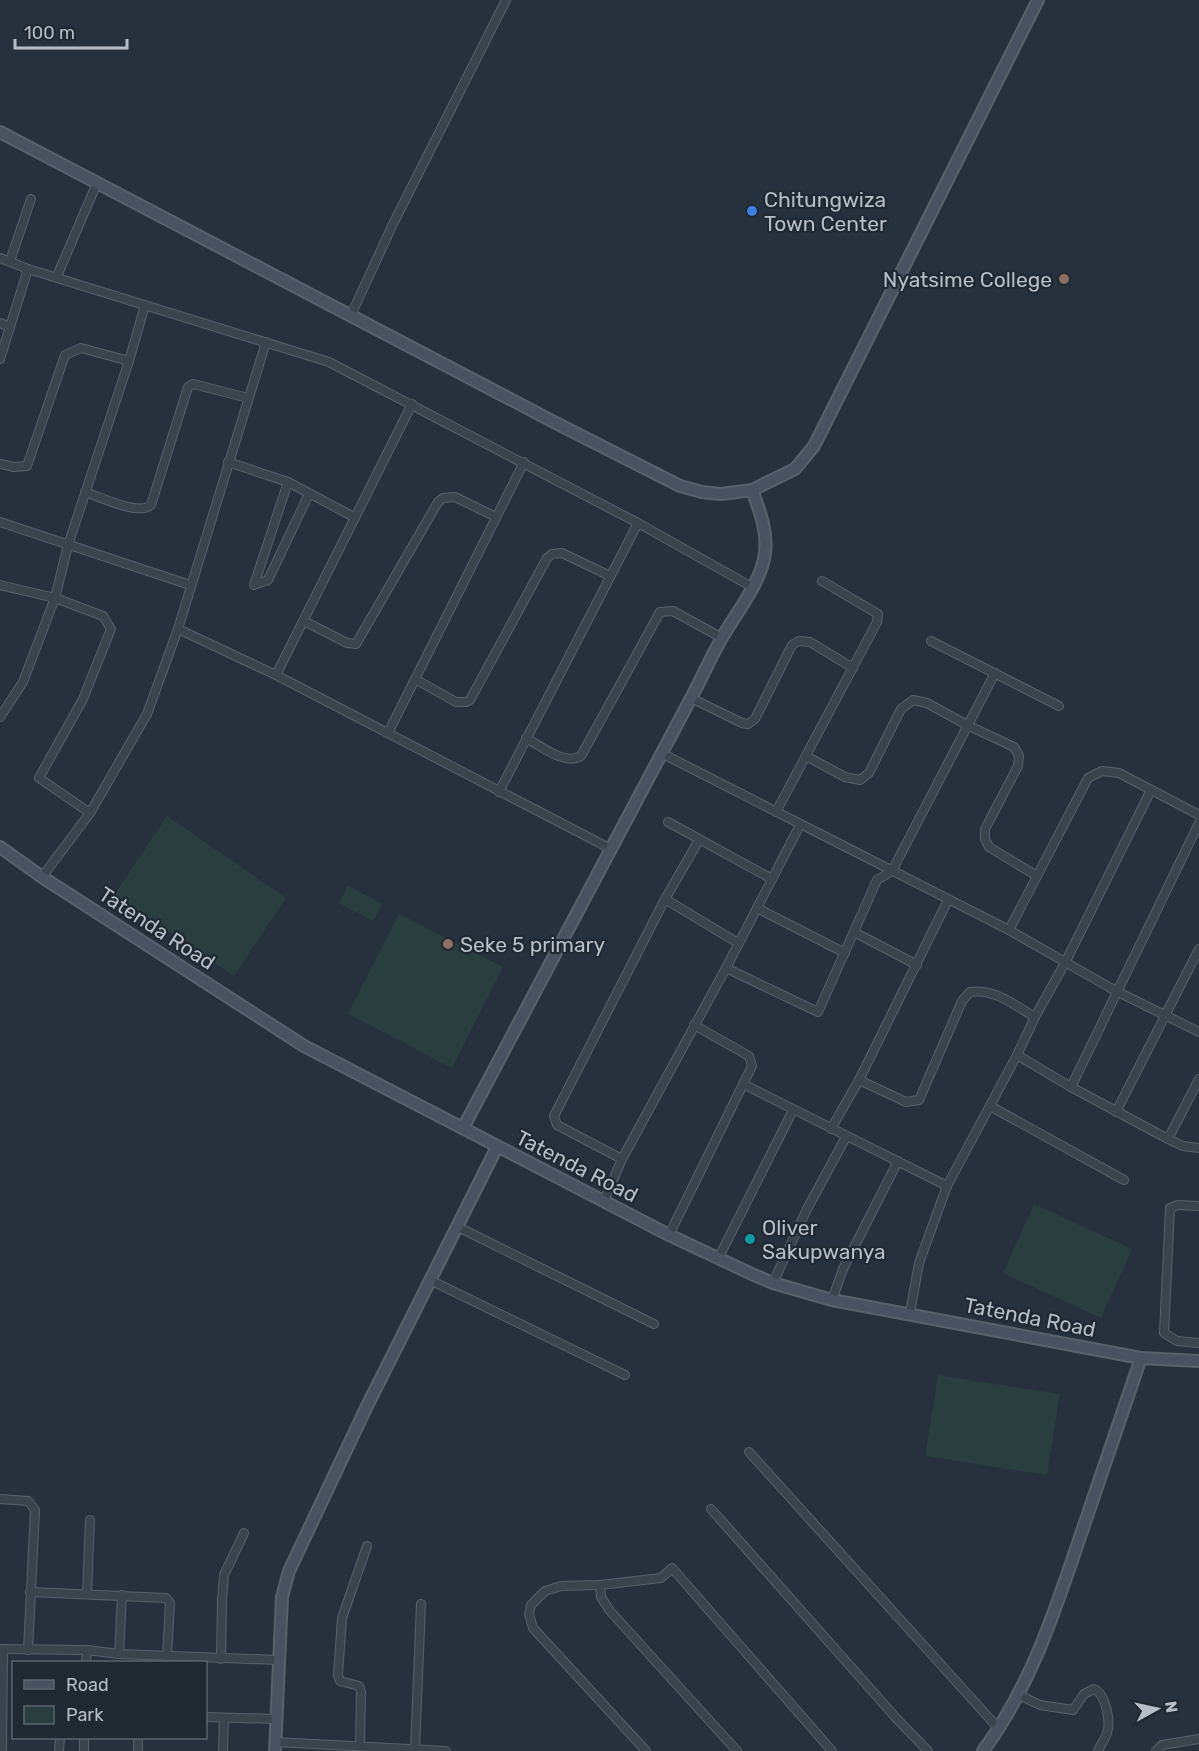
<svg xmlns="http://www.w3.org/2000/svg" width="1199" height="1751" font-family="Rubik,sans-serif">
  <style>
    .green { fill: #2a3e3f }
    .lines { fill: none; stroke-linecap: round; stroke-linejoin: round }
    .street-casing { stroke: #59616b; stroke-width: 10 }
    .secondary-casing { stroke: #59616b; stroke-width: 14 }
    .street { stroke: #3b434d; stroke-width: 8 }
    .secondary { stroke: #495260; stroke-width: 10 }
    .shop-dot { fill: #3f7fe0; stroke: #202832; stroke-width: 2 }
    .education-dot { fill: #8d6e63; stroke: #202832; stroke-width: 2 }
    .culture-dot { fill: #0f9aa8; stroke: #202832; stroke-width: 2 }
    .labels { text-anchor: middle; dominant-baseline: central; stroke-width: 4.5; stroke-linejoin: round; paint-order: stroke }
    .poi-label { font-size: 21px; fill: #b7bec8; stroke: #202832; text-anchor: start }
    .street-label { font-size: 21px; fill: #b7bec8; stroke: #202832 }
  </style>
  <rect width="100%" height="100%" fill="#27313d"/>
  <!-- green -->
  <g class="green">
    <path d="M167 816 286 898 234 976 114 895Z"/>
    <path d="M348 886 382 904 373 921 339 903Z"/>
    <path d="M399 914 503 967 452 1068 348 1014Z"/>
    <path d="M1034 1204 1132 1249 1101 1318 1003 1273Z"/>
    <path d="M938 1375 1060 1394 1047 1475 925 1456Z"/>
  </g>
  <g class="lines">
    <defs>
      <g id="street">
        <path d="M0 258 28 269 329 362 638 523 752 587"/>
        <path d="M10 261 31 199"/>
        <path d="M57 276 97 183"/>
        <path d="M351 315 393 224 506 0"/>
        <path d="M0 323 10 327"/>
        <path d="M0 359 28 269"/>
        <path d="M228 462 288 482 354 517"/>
        <path d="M0 464 14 467 27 466 65 355 81 348 129 361"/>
        <path d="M288 482 254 585 268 580 309 494"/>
        <path d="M85 492C101 497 138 516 151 505L188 387 193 384 248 398"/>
        <path d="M0 522 190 585"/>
        <path d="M0 585 55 598 103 616 111 629 83 699 39 778 90 813"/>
        <path d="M304 621 347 643 356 644 438 502 443 498 455 497 496 517"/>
        <path d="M178 629 276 675 611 849"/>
        <path d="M931 641 1059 706"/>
        <path d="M276 675 412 404"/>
        <path d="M415 679 456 702H466L470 700 547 558 552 554 562 553 610 576"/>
        <path d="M691 698 742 723 748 724 755 719 792 645 799 641 810 642 853 668"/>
        <path d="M0 717 23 682 55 598 68 545 129 361 145 305"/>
        <path d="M388 733 524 462"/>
        <path d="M526 738C541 746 565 766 581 756L660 612 673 611 722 638"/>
        <path d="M661 753 1009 930 1116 991 1199 1032"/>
        <path d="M806 756 845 777 860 780 869 773 901 709 913 700 927 703 967 725 1014 747 1019 756 1018 766 985 829V839L989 847 1037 876"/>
        <path d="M499 792 638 523"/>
        <path d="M776 812 877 622 878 614 822 581"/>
        <path d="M668 822 772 879"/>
        <path d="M42 877 90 813 147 714 178 629 266 342"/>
        <path d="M665 899 699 840"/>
        <path d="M757 908 845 953"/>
        <path d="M1009 930 1088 778 1102 771 1119 773 1199 815"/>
        <path d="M854 932 917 965"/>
        <path d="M726 968 818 1012 877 880 892 871 995 673"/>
        <path d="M1017 1055 1071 1087 1168 1139 1183 1146 1199 1148"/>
        <path d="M859 1080 906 1102 919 1100 962 1001 970 992C994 988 1014 1005 1035 1017"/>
        <path d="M743 1084 947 1186"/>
        <path d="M1071 1087 1199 823"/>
        <path d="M990 1106 1124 1180"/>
        <path d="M1116 1112 1199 949"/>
        <path d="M831 1129 859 1080 948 900"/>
        <path d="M1168 1139 1199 1079"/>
        <path d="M622 1159 557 1125 554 1116 665 899 738 943"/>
        <path d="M604 1201 622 1159 726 968 800 825"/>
        <path d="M1199 1206 1178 1205 1170 1208 1164 1333 1177 1341 1199 1343"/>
        <path d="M458 1227 654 1324"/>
        <path d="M669 1235 752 1066 749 1056 694 1025"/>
        <path d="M718 1259 793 1110"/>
        <path d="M430 1280 625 1375"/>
        <path d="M773 1283 807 1209 846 1137"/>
        <path d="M832 1300 843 1269 898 1161"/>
        <path d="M910 1313 919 1263 947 1186 1017 1055 1035 1017 1066 961 1151 790"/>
        <path d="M749 1452 999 1729"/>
        <path d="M0 1499 28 1501 35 1510 28 1650"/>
        <path d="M711 1509 897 1719 928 1751"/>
        <path d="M600 1585 601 1597 610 1611 737 1751"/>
        <path d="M30 1592 166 1598 170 1603 167 1656"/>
        <path d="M87 1593 90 1520"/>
        <path d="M0 1649 87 1650 119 1654 278 1660"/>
        <path d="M119 1654 122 1595"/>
        <path d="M221 1659 222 1599 224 1575 244 1533"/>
        <path d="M86 1662 87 1650"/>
        <path d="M1019 1695 1040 1705 1073 1710 1084 1694 1094 1689C1106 1694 1111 1722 1107 1733 1105 1740 1100 1745 1098 1751"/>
        <path d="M206 1717 276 1719"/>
        <path d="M275 1742 446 1751"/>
        <path d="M360 1745 361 1692 359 1686 340 1681 338 1675 342 1618 367 1546"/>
        <path d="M415 1749 421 1604"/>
        <path d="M2 1751 3 1650"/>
        <path d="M59 1751 60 1738"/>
        <path d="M84 1751V1738"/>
        <path d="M138 1751V1738"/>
        <path d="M223 1751 224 1718"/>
        <path d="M646 1751 533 1628 529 1614 531 1605 545 1591 561 1586 600 1585 661 1578 672 1568 832 1751"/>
        <path d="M1156 1751 1162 1745 1199 1739"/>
      </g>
      <g id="secondary">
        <path d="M0 132 552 421 680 486 702 492 721 494 752 490 795 469 814 446 1038 0"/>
        <path d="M0 847 42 877 304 1046 669 1235 754 1275 773 1283 832 1300 1141 1358 1199 1361"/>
        <path d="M463 1128 691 698C702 678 711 656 723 636 737 612 762 581 765 553 768 531 759 509 752 490"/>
        <path d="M275 1751 282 1597 289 1571 366 1408 497 1147"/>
        <path d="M983 1751C1030 1687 1054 1614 1079 1540 1100 1479 1120 1419 1141 1358"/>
      </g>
    </defs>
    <!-- street casing -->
    <use href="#street" class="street-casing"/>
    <!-- secondary casing -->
    <use href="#secondary" class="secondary-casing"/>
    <!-- street -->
    <use href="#street" class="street"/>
    <!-- secondary -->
    <use href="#secondary" class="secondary"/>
  </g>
  <!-- markers -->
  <circle class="shop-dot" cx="752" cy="211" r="6"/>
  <g class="education-dot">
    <circle cx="1064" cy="279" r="6"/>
    <circle cx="448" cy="944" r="6"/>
  </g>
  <circle class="culture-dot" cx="750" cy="1239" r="6"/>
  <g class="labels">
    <!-- poi labels -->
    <g class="poi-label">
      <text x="764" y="199">Chitungwiza<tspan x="764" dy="24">Town Center</tspan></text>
      <text x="1052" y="279" text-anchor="end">Nyatsime College</text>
      <text x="460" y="944">Seke 5 primary</text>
      <text x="762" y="1227">Oliver<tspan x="762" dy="24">Sakupwanya</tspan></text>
    </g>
    <!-- street labels -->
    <g class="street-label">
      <text transform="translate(157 928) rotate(33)">Tatenda Road</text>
      <text transform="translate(577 1166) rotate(27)">Tatenda Road</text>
      <text transform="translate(1030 1317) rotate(11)">Tatenda Road</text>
    </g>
  </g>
  <!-- legend -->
  <rect x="12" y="1661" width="195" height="78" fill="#202832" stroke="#5c646e" stroke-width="1.5"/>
  <rect x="24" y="1680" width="30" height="9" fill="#495260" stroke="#5c646e" stroke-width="1.5"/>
  <text x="66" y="1691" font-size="18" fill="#b7bec8">Road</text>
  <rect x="24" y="1706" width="30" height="18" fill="#2a3e3f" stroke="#5c646e" stroke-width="1.5"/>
  <text x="66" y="1721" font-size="18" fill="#b7bec8">Park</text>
  <!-- north arrow -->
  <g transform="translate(1157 1709) rotate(82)" stroke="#202832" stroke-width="4.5" paint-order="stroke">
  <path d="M0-4.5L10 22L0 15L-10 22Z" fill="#b7bec8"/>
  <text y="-9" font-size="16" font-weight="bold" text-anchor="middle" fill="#b7bec8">N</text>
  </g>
  <!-- scale -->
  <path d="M15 39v9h112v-9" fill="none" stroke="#b7bec8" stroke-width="3"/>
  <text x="24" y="39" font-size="18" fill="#b7bec8" stroke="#202832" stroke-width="4.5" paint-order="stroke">100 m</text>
</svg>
